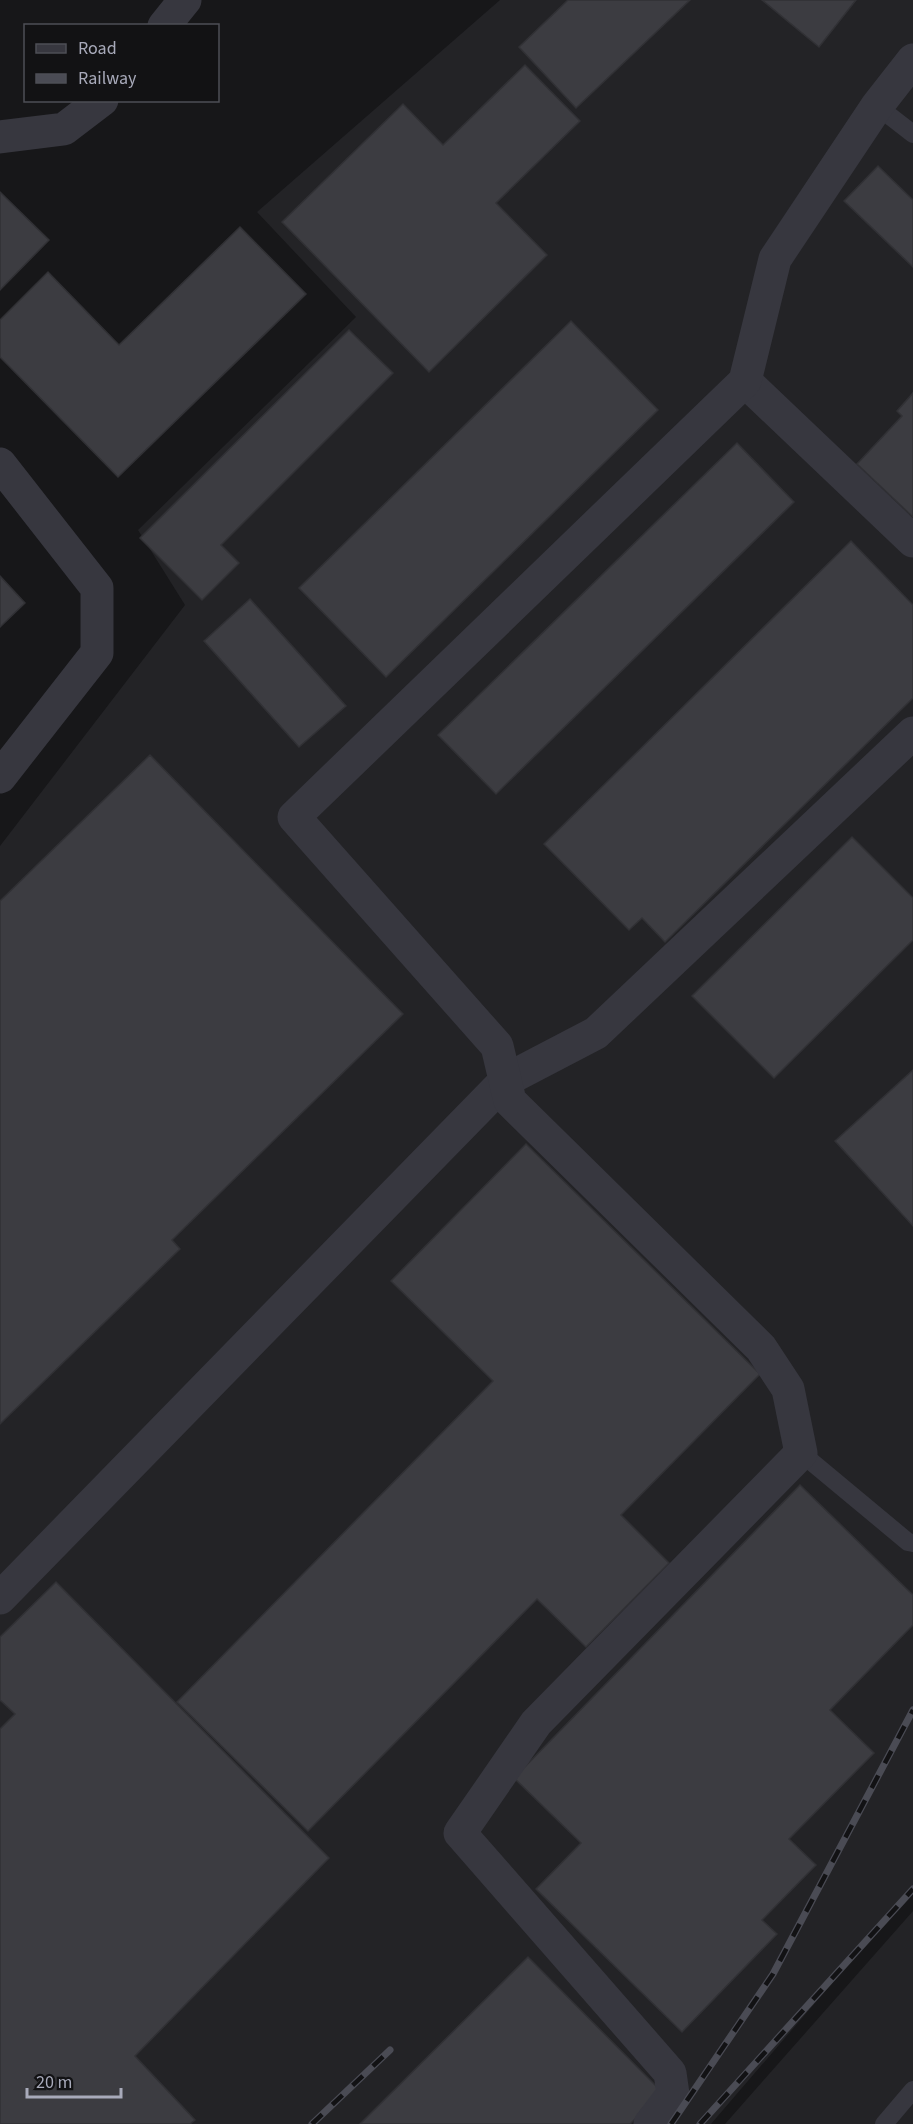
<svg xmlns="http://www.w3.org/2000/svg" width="913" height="2124" font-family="'Source Sans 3',sans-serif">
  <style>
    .built { fill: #232326 }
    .building { fill: #3c3c41; stroke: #313135; stroke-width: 1.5 }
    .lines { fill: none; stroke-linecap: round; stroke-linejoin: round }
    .service { stroke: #37373f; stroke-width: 18 }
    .minor { stroke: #37373f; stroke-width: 33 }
    .tertiary { stroke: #37373f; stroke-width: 33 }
    .rail-casing { stroke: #4a4b54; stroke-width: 7 }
    .rail { stroke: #121214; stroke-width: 4.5; stroke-dasharray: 14; stroke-linecap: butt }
  </style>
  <rect width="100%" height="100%" fill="#171719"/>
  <!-- built -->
  <g class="built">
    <path d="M500 0H913V1889L711 2124H0V846L185 605 138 530 356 317 257 212Z"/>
    <path d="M913 1911V2124H725Z"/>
  </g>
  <!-- building -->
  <g class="building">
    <path d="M568 0H690L576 108 519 47Z"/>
    <path d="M762 0H856L819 47Z"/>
    <path d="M525 65 580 121 496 203 547 255 429 372 282 222 403 104 443 145Z"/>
    <path d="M878 166 913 200V267L844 201Z"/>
    <path d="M0 192 49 240 0 290Z"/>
    <path d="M240 227 306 294 118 477 0 357V320L48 272 119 345Z"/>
    <path d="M571 321 658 410 386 677 299 588Z"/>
    <path d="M349 330 393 373 221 545 239 563 202 600 140 538Z"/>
    <path d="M913 393V517L857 464 902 416 897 411Z"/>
    <path d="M737 443 794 502 496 794 438 735Z"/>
    <path d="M851 541 913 605V698L665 942 642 918 629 930 544 844Z"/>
    <path d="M0 576 25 603 0 627Z"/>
    <path d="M250 599 346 706 299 747 204 641Z"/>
    <path d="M150 755 403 1014 172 1240 180 1249 0 1424V901Z"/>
    <path d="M852 837 913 898V940L774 1078 692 996Z"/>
    <path d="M913 1070V1226L835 1141Z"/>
    <path d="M526 1144 760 1374 621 1515 669 1563 586 1647 537 1599 308 1831 177 1702 493 1381 391 1281Z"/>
    <path d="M800 1485 913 1595V1625L830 1710 874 1753 789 1839 816 1865 762 1920 777 1934 682 2032 536 1889 581 1843 514 1778Z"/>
    <path d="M56 1582 329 1858 135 2056 195 2120 190 2124H0V1729L15 1714 0 1700V1637Z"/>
    <path d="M528 1957 662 2092 630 2124H360Z"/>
  </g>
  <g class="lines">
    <!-- service -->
    <g class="service">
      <path d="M877 106 913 134"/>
      <path d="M801 1453 908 1542 913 1543"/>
      <path d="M884 2124 913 2090"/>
    </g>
    <!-- minor -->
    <g class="minor">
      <path d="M164 26 185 0"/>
      <path d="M0 137 64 129 102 100"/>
      <path d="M745 381 913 541"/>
      <path d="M0 1598 506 1080 596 1033 913 733"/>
      <path d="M650 2124 673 2094 670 2073 460 1833 536 1723 801 1453 788 1389 761 1348 510 1101 497 1046 294 817 745 381 775 259 877 106 913 60"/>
    </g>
    <!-- tertiary -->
    <path class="tertiary" d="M0 464 97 588V653L0 777"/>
    <defs>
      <g id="rail">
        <path d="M312 2124 390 2050"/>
        <path d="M671 2124 773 1974 913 1710"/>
        <path d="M700 2124 913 1889"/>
      </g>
    </defs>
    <!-- rail casing -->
    <use href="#rail" class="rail-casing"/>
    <!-- rail -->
    <use href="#rail" class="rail"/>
  </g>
  <!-- legend -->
  <rect x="24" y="24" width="195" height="78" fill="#121214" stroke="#4e4f56" stroke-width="1.5"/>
  <rect x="36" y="44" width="30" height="9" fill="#37373f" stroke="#4e4f56" stroke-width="1.5"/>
  <text x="78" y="54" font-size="18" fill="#a8aaba">Road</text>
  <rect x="36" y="74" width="30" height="9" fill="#4a4b54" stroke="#4e4f56" stroke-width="1.5"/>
  <text x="78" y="84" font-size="18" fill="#a8aaba">Railway</text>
  <!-- scale -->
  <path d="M27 2088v9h94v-9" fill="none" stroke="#a8aaba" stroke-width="3"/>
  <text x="36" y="2088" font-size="18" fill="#a8aaba" stroke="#121214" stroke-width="4.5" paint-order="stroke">20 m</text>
</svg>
